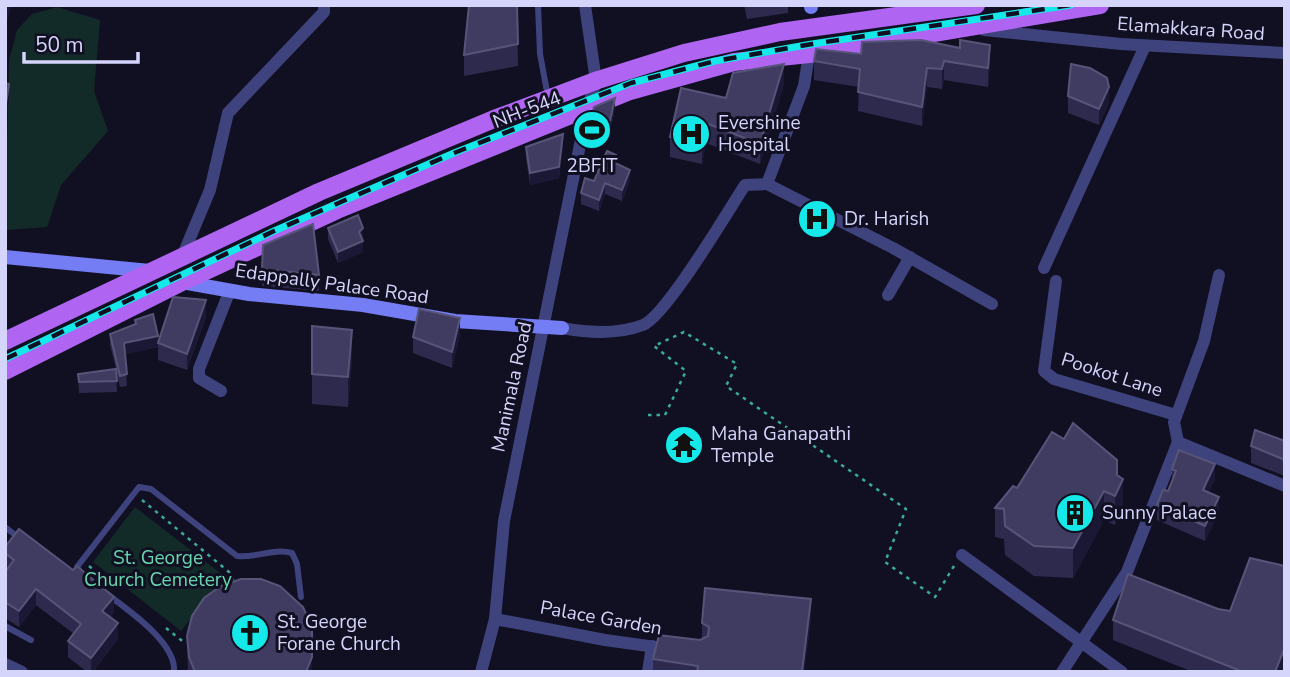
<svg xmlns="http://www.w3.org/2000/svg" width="1290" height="677" font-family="'Nunito Sans',sans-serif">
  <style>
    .green { fill: #132b28 }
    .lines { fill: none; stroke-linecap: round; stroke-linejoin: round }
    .path { stroke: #39ab99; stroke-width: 2.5; stroke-dasharray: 3.5 5; stroke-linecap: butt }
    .lane { stroke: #3f437d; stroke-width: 6 }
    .street { stroke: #3f437d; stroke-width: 12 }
    .secondary { stroke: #747df3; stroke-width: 14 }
    .primary { stroke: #af65f2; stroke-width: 18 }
    .rail-casing { stroke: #14e8e8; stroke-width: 7 }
    .rail { stroke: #111022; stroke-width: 4.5; stroke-dasharray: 13; stroke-linecap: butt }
    .wall { fill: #2e2a4e }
    .shaded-wall { fill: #1b1835 }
    .building { fill: #403c61; stroke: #575479; stroke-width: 2 }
    .labels { text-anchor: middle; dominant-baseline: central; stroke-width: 6; stroke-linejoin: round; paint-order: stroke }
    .street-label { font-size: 19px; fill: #d5d4fb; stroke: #111022 }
    .poi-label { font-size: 19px; fill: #d5d4fb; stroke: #111022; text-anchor: start }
    .park-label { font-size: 19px; fill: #67d5ae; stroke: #111022 }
  </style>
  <rect width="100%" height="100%" fill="#111022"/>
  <!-- green -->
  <g class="green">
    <path d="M57 7 100 20 94 91 108 131 61 185 47 227 5 230 9 61 17 30 32 14Z"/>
    <path d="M135 507 224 576 181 631 93 562Z"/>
  </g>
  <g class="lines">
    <!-- path -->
    <g class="path">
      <path d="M648 415H665L686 371 654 346 684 332 737 364 726 386 906 509 885 562 935 597 954 566"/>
      <path d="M142 500 229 572 235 584"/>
      <path d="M89 566 111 584"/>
      <path d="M166 628 181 640 189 642"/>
    </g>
    <!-- lane -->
    <g class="lane">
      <path d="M538 5 540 54 548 97"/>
      <path d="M5 527 14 534"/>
      <path d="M80 572 77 567 139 487 151 489 237 556C257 558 273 548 292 553L297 564 301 597"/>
      <path d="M107 594C128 610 177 643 174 672"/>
      <path d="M5 626 31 640"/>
    </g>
    <!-- street -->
    <g class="street">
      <path d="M984 30 1121 44 1285 53"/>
      <path d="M809 54 804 86 767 184 893 248 992 304"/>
      <path d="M182 257 210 190 228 113 324 12V5"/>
      <path d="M1044 268 1145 46"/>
      <path d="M1056 281 1044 371 1054 379 1176 415"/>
      <path d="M888 295 910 257"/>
      <path d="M562 328C589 333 617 335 643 325 666 316 728 211 745 185L767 184"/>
      <path d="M221 391 199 378V369L230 290"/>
      <path d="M1178 442 1174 422 1204 341 1219 275"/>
      <path d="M1178 442 1285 486"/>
      <path d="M962 555 1122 672"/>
      <path d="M495 619 605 640 670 649"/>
      <path d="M5 664 22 672"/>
      <path d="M481 672 495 619 504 521 587 110 596 81 585 5"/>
      <path d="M648 672 652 646"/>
      <path d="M1062 672 1127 572 1178 442"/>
    </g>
    <!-- secondary -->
    <g class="secondary">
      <path d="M811 5V7"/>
      <path d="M5 257 150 271"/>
      <path d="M182 282 249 294 363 305 455 321 562 328"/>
    </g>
    <!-- primary -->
    <g class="primary">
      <path d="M5 341 319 192 494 119 598 80 684 53 780 32 976 5"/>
      <path d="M5 371 182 282 337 210 630 91 734 62 809 54 1100 5"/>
    </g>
    <defs>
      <path id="rail" d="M5 359 274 231 454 153 631 83 715 61 812 44 1071 5"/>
    </defs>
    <!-- rail casing -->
    <use href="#rail" class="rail-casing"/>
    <!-- rail -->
    <use href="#rail" class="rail"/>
  </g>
  <!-- wall -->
  <g class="wall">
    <path d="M517 5 518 66 464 76V55Z"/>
    <path d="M744 5H788V13L747 19Z"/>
    <path d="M861 54 990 64 988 87 944 80 942 89 927 87 922 126 858 111 859 87 814 80V61Z"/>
    <path d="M784 84 760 164 706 143 702 164 670 157V137L726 98Z"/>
    <path d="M1068 96 1109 103 1099 125 1068 113Z"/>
    <path d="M615 109 608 141 591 133V122Z"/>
    <path d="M563 145 559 178 530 185 526 158V147Z"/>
    <path d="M616 163 630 181 622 201 605 194 599 211 581 204V193L594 181Z"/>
    <path d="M328 228 363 239 362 240 363 252 338 263 328 239Z"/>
    <path d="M262 269 319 275V291L262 286Z"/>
    <path d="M206 317 187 370 158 360V347L125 354 127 386 120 387 116 370 117 392 79 393 78 374 116 369 110 345V334L135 324V320L158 343Z"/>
    <path d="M312 326 352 360 348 407 312 404Z"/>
    <path d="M460 335 452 368 413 353V337Z"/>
    <path d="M1285 441V476L1251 463V446Z"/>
    <path d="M1172 469 1215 479 1208 493 1219 512 1205 541 1157 520V505L1168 491 1172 483Z"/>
    <path d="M1117 475 1123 509 1115 525 1104 520 1073 578 1034 576 1005 555 1004 539 995 537V508Z"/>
    <path d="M5 547 114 613 110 617 118 639 93 672H87L68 657V641L74 634 36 605 19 627 5 618V572L6 570 5 569Z"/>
    <path d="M1218 609 1230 611 1285 667 1283 672H1193L1113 640V620Z"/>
    <path d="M811 619 804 672H653V659L702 639V623Z"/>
    <path d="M187 636 312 672H188Z"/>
  </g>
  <!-- shaded-wall -->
  <g class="shaded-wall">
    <path d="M6 5H12L5 28V9Z"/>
    <path d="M990 45V64L988 87V68Z"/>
    <path d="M944 61V80L942 89V69Z"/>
    <path d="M784 64V84L760 164V144Z"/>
    <path d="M927 68V87L922 126V107Z"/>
    <path d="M9 84V102L5 129V110Z"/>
    <path d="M1109 87V103L1099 125V109Z"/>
    <path d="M615 98V109L608 141V130Z"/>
    <path d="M706 123V143L702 164V144Z"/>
    <path d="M563 134V145L559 178 530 185V173Z"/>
    <path d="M630 170V181L622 201V190Z"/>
    <path d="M605 183V194L599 211V200Z"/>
    <path d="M363 228V239L359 243V232Z"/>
    <path d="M363 241V252L338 263V252Z"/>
    <path d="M206 300V317L187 370V354Z"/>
    <path d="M460 318V335L452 368V352Z"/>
    <path d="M352 330V360L348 407V377Z"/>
    <path d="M158 336V347L124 354V343Z"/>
    <path d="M1215 464V479L1203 505V490Z"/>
    <path d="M1123 479V509L1115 525V496Z"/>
    <path d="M1104 491V520L1073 578V548Z"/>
    <path d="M1219 497V512L1205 541V526Z"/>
    <path d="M36 589V605L19 627V611Z"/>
    <path d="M114 597V613L102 627V611Z"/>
    <path d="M811 599V619L804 672H802Z"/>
    <path d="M118 623V639L93 672H91V658Z"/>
    <path d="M1285 647V667L1283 672H1275Z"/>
    <path d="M312 657V672H306Z"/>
  </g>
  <!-- building -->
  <g class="building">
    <path d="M469 5H517L518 44 464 55Z"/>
    <path d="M921 40 960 48V40L990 45 988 68 944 61 942 69 927 68 922 107 858 92 860 69 814 61 816 49 861 54 862 42Z"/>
    <path d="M784 64 760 144 706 123 702 144 670 137 681 88 726 98 733 73Z"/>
    <path d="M1071 64 1090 68 1107 78 1109 87 1099 109 1068 96Z"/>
    <path d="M5 83 9 84 5 110Z"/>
    <path d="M615 98 608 130 591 122 594 107Z"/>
    <path d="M563 134 559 167 530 173 526 147Z"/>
    <path d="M607 151 616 155 613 162 630 170 622 190 605 183 599 200 581 193 585 178 594 181Z"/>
    <path d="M358 215 363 228 359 232 363 241 338 252 328 228Z"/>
    <path d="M313 224 319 275 262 269 263 245Z"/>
    <path d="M173 297 206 300 187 354 158 343Z"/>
    <path d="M419 309 460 318 452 352 413 337Z"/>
    <path d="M153 314 158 336 124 343 127 374 120 376 110 334 136 324 135 320Z"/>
    <path d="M312 326 352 330 348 377 312 374Z"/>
    <path d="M116 369 117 381 79 382 78 374Z"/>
    <path d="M1073 423 1117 460V475L1123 479 1115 496 1104 491 1073 548 1034 546 1005 526 1004 509 995 508 1013 486 1017 488 1052 432 1064 439Z"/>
    <path d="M1255 430 1285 441V460L1251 446Z"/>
    <path d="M1179 450 1215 464 1203 490 1219 497 1205 526 1157 505 1163 490 1168 491 1176 471 1172 469Z"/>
    <path d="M19 529 73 570 77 566 114 597 102 611 118 623 91 658 68 641 81 624 36 589 19 611 5 602V572L14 560 5 553V547Z"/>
    <path d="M1250 558 1285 566V647L1275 672H1243L1113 620 1128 574 1218 609 1230 611Z"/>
    <path d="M241 579H261L280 586 303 607 312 626V657L306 672H195L189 657 187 636 192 616 204 598 221 586Z"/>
    <path d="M705 588 811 599 802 672H697L698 666 653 659 659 635 700 640 708 636 709 627 702 623Z"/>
  </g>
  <!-- icons -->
  <defs>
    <symbol id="stadium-disc" viewBox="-11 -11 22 22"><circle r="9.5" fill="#14e8e8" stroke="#111022"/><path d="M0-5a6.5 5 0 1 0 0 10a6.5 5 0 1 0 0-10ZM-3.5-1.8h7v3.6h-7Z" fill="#111"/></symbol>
    <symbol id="hospital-disc" viewBox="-11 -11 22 22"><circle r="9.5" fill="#14e8e8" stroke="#111022"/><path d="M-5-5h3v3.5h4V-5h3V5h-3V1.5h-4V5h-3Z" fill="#111"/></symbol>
    <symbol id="temple-disc" viewBox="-11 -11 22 22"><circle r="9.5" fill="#14e8e8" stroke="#111022"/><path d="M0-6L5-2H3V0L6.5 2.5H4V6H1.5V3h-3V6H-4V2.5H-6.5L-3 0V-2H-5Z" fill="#111"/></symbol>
    <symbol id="building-disc" viewBox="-11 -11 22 22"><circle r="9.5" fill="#14e8e8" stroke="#111022"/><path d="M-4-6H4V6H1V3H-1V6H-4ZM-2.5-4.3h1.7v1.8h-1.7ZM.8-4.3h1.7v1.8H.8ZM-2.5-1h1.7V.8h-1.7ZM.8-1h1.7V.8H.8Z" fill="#111"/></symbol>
    <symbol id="church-disc" viewBox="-11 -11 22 22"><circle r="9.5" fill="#14e8e8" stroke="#111022"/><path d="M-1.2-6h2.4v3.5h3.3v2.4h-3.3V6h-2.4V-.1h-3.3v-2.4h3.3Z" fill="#111"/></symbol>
  </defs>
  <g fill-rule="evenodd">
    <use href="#stadium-disc" x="570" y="108" width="44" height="44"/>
    <use href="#hospital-disc" x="669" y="112" width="44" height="44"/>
    <use href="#hospital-disc" x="795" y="197" width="44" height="44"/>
    <use href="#temple-disc" x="662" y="423" width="44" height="44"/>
    <use href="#building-disc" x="1053" y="491" width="44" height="44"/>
    <use href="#church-disc" x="228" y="611" width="44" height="44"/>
  </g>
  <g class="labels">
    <!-- street labels -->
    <g class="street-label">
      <text transform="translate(1191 29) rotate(4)">Elamakkara Road</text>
      <text transform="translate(527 110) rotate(-21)">NH-544</text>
      <text transform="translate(332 284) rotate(8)">Edappally Palace Road</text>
      <text transform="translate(1112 375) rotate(18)">Pookot Lane</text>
      <text transform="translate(512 387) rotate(-78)">Manimala Road</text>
      <text transform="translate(601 618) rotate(10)">Palace Garden</text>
    </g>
    <!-- poi labels -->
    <g class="poi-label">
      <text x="718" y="123">Evershine<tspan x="718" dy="22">Hospital</tspan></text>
      <text x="592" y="166" text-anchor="middle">2BFIT</text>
      <text x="844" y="219">Dr. Harish</text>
      <text x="711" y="434">Maha Ganapathi<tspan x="711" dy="22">Temple</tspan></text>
      <text x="1102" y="513">Sunny Palace</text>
      <text x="277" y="622">St. George<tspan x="277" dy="22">Forane Church</tspan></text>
    </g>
    <!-- park labels -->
    <g class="park-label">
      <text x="158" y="558">St. George<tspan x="158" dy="22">Church Cemetery</tspan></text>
    </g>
  </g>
  <!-- border -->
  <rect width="1290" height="677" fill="none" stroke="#d5d4fb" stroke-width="14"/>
  <!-- scale -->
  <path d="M24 52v10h114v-10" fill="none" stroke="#d5d4fb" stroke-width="3.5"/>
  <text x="35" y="52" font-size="21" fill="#d5d4fb" stroke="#111022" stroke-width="5" paint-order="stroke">50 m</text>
</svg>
